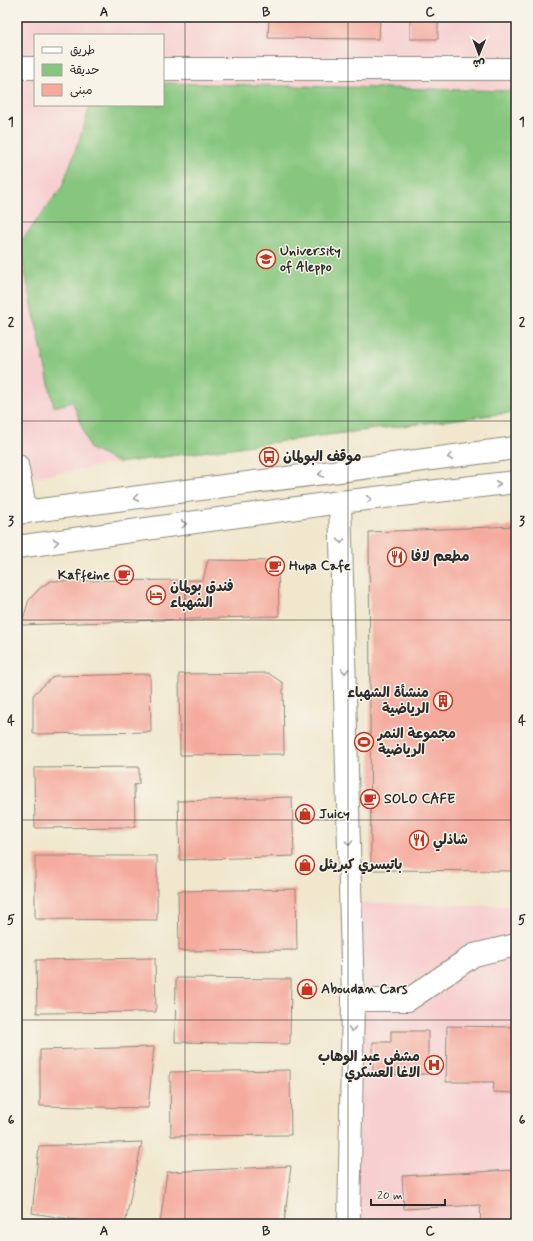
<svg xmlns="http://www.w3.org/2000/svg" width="533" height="1241" font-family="Mynerve,'Playpen Sans Arabic',sans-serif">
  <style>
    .built { fill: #f7cfd1; fill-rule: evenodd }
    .green { fill: #86c67e; stroke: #587854 }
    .building { fill: #f5aa9e }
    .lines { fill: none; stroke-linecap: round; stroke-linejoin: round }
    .minor-casing { stroke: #8e897c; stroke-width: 24 }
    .major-casing { stroke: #8e897c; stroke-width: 24 }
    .minor { stroke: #fff; stroke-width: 22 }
    .major { stroke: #fff; stroke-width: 22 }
    .oneway { stroke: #a0a0a0 }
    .grid { fill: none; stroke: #2b2b2b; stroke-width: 1; stroke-opacity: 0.55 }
    .labels { text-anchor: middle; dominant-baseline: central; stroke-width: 3; stroke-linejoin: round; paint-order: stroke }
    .poi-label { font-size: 14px; font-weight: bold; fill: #2b2b2b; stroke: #f7f3e8; text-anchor: start }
    .neatline { fill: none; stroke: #2b2b2b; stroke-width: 1.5 }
    .grid-label { font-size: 13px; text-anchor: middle; font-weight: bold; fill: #2b2b2b }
  </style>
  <rect width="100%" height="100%" fill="#f7f3e8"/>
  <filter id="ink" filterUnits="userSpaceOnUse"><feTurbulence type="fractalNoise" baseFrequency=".025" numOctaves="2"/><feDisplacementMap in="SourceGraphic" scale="8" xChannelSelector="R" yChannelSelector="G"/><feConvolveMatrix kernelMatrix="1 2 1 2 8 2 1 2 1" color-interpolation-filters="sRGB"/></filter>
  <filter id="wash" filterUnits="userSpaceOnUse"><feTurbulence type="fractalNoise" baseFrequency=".012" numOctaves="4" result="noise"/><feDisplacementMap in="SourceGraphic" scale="16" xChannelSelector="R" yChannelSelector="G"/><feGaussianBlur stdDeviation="0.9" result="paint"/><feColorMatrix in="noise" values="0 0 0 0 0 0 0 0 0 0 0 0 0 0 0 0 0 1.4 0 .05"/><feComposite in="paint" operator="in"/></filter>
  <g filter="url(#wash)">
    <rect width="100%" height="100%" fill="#f0e7cd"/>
    <!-- built -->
    <g class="built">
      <path d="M17 17H516V412L328 435 119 463 17 480ZM35 35H163V105H35Z"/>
      <path d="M356 903 516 906V1224H350Z"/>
    </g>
    <!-- green -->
    <path class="green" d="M163 83 516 91V412L328 435 119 463 90 449 73 402 54 407 19 244 62 187 83 129 90 105H163Z"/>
    <g id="blocks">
      <!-- building -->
      <g class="building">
        <path d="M269 17H380L379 39 268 38Z"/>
        <rect x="410" y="17" width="28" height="22"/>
        <path d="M516 526V871L371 870 369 532Z"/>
        <path d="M208 560 278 561 279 616 21 625 29 600 39 589 50 581 203 580Z"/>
        <path d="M268 673 283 683 284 754 180 755 179 674Z"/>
        <path d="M150 674 151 732 33 734V695L54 676Z"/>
        <path d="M139 767V784L134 785 135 827 35 828 34 768Z"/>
        <path d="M292 797 294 856 180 860 178 801Z"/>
        <path d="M35 856H157V920L35 919Z"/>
        <path d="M296 889 297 950 179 951 178 891Z"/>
        <path d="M155 958 156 1012 37 1013 36 960Z"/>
        <path d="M176 978 291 979 290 1044 175 1042Z"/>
        <path d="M447 1026 516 1027V1083H515V1093L493 1092 494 1082H446Z"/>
        <path d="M391 1031H428V1074L373 1075V1042H391Z"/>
        <path d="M154 1047 148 1108 40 1106V1050Z"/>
        <path d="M290 1070 291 1135 171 1136 170 1072Z"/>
        <path d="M142 1142 125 1224H102L32 1213 39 1146Z"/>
        <path d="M291 1166 284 1224H160L167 1172Z"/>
        <path d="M513 1170 515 1224H481L480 1205 404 1209 402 1176Z"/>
      </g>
    </g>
  </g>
  <g filter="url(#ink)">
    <use href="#blocks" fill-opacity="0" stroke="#8e897c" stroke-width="1"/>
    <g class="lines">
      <defs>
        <g id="minor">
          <path d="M17 68H35"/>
          <path d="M163 69H516"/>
          <path d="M17 465 26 512"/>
          <path d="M340 502 353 1000 349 1224"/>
          <path d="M353 1000H408L474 955 516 945"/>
        </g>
        <g id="major">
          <path d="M17 513 516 448"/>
          <path d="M17 547 340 502 516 482"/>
        </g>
      </defs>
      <!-- minor casing -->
      <use href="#minor" class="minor-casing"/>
      <!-- major casing -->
      <use href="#major" class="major-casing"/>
      <!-- minor -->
      <use href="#minor" class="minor"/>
      <!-- major -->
      <use href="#major" class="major"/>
    </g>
    <!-- one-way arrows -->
    <defs><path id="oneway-chevron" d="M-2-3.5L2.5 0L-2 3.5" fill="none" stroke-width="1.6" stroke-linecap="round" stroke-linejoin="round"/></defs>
    <g class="oneway">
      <use href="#oneway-chevron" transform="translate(450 457) rotate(173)"/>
      <use href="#oneway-chevron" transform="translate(321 474) rotate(173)"/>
      <use href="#oneway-chevron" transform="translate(498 484) rotate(-6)"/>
      <use href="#oneway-chevron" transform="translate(136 498) rotate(173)"/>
      <use href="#oneway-chevron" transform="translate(369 499) rotate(-6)"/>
      <use href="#oneway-chevron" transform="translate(184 524) rotate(-8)"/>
      <use href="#oneway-chevron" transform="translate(341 541) rotate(89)"/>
      <use href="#oneway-chevron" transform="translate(56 542) rotate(-8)"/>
      <use href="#oneway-chevron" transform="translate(345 671) rotate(89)"/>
      <use href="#oneway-chevron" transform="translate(349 843) rotate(89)"/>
      <use href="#oneway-chevron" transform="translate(352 1029) rotate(91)"/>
    </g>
  </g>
  <!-- grid -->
  <path class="grid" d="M185 17V1224M348 17V1224M17 222H516M17 421H516M17 620H516M17 820H516M17 1020H516"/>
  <!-- icons -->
  <defs>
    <symbol id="university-ring" viewBox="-11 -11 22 22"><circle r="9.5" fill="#f7f3e8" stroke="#c8321e" stroke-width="1.5"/><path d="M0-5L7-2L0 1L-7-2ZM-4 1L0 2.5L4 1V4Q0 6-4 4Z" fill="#c8321e"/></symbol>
    <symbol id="bus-ring" viewBox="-11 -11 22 22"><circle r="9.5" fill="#f7f3e8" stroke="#c8321e" stroke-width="1.5"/><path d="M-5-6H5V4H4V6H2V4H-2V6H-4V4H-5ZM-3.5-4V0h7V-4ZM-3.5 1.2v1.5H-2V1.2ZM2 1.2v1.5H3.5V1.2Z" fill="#c8321e"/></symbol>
    <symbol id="restaurant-ring" viewBox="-11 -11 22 22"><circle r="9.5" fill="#f7f3e8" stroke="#c8321e" stroke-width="1.5"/><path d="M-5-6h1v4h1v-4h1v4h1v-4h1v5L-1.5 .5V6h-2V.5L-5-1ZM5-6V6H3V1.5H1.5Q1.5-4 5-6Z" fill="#c8321e"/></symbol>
    <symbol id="cafe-ring" viewBox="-11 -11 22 22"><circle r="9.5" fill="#f7f3e8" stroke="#c8321e" stroke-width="1.5"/><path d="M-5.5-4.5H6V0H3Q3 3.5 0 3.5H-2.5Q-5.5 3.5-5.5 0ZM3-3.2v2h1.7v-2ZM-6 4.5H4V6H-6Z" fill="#c8321e"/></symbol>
    <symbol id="hotel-ring" viewBox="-11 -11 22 22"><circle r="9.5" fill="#f7f3e8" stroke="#c8321e" stroke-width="1.5"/><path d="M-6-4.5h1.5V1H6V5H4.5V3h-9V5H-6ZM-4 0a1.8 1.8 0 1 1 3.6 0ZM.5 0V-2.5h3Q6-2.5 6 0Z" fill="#c8321e"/></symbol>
    <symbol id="building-ring" viewBox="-11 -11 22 22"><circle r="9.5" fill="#f7f3e8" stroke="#c8321e" stroke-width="1.5"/><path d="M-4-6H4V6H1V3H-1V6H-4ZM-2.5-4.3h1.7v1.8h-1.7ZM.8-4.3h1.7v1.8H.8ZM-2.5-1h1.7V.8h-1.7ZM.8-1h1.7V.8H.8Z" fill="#c8321e"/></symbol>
    <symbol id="stadium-ring" viewBox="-11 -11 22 22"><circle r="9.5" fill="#f7f3e8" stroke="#c8321e" stroke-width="1.5"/><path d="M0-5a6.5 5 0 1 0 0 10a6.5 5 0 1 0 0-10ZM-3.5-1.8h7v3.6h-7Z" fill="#c8321e"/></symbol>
    <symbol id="shop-ring" viewBox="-11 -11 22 22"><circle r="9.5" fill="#f7f3e8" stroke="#c8321e" stroke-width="1.5"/><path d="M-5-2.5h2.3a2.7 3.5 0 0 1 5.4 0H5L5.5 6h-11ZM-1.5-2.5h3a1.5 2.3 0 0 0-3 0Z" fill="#c8321e"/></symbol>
    <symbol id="hospital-ring" viewBox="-11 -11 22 22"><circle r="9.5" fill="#f7f3e8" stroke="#c8321e" stroke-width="1.5"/><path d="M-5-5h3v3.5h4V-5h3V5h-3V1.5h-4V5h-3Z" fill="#c8321e"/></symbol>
  </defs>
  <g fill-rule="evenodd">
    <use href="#university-ring" x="255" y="248" width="22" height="22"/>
    <use href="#bus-ring" x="258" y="446" width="22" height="22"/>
    <use href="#restaurant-ring" x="386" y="546" width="22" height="22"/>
    <use href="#cafe-ring" x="264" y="555" width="22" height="22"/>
    <use href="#cafe-ring" x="113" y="564" width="22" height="22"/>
    <use href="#hotel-ring" x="145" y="584" width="22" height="22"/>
    <use href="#building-ring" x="432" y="690" width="22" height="22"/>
    <use href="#stadium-ring" x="353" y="731" width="22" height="22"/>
    <use href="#cafe-ring" x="359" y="788" width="22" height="22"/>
    <use href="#shop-ring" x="294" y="803" width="22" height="22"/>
    <use href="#restaurant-ring" x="408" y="829" width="22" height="22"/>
    <use href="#shop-ring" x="294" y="854" width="22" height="22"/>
    <use href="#shop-ring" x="296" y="978" width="22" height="22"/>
    <use href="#hospital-ring" x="423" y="1054" width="22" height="22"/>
  </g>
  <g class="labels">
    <!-- poi labels -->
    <g class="poi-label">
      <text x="280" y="251">University<tspan x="280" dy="16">of Aleppo</tspan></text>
      <text x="283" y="457">موقف البولمان</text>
      <text x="411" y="557">مطعم لافا</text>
      <text x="289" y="566">Hupa Cafe</text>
      <text x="110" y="575" text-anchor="end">Kaffeine</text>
      <text x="170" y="587">فندق بولمان<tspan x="170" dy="16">الشهباء</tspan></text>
      <text x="429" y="693" text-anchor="end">منشأة الشهباء<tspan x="429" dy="16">الرياضية</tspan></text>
      <text x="378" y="734">مجموعة النمر<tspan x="378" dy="16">الرياضية</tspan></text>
      <text x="384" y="799">SOLO CAFE</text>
      <text x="319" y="814">Juicy</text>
      <text x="433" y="840">شاذلي</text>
      <text x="319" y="865">باتيسري كبريئل</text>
      <text x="321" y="989">Aboudan Cars</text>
      <text x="420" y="1057" text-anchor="end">مشفى عبد الوهاب<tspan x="420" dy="16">الاغا العسكري</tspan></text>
    </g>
  </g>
  <!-- margin -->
  <rect width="533" height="1241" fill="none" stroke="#f7f3e8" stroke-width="44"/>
  <!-- legend -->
  <rect x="34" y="34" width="130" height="72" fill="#f7f3e8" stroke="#a5a39c"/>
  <rect x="42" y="47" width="20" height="6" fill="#ffffff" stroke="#a5a39c"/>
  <text x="70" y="54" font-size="12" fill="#2b2b2b">طريق</text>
  <rect x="42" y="64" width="20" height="12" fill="#86c67e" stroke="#a5a39c"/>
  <text x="70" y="74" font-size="12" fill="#2b2b2b">حديقة</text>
  <rect x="42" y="84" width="20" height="12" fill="#f5aa9e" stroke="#a5a39c"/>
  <text x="70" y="94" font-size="12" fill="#2b2b2b">مبنى</text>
  <!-- north arrow -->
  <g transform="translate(479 54) rotate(181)" stroke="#f7f3e8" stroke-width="3" paint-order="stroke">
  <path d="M0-3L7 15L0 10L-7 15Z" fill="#2b2b2b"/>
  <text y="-6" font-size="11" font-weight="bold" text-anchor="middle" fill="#2b2b2b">ش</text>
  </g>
  <!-- scale -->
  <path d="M371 1199v6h74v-6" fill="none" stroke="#2b2b2b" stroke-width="2"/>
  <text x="377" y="1199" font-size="12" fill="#2b2b2b" stroke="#f7f3e8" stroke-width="3" paint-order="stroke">20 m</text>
  <rect x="22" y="22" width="489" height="1197" class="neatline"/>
  <g class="grid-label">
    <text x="104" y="16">A</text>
    <text x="266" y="16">B</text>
    <text x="430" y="16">C</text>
    <text x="11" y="126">1</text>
    <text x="522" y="126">1</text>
    <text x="11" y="326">2</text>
    <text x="522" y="326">2</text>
    <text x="11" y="525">3</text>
    <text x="522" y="525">3</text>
    <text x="11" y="725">4</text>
    <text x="522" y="725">4</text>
    <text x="11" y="924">5</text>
    <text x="522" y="924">5</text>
    <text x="11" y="1124">6</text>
    <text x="522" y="1124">6</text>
    <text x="104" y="1235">A</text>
    <text x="266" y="1235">B</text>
    <text x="430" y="1235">C</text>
  </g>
</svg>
